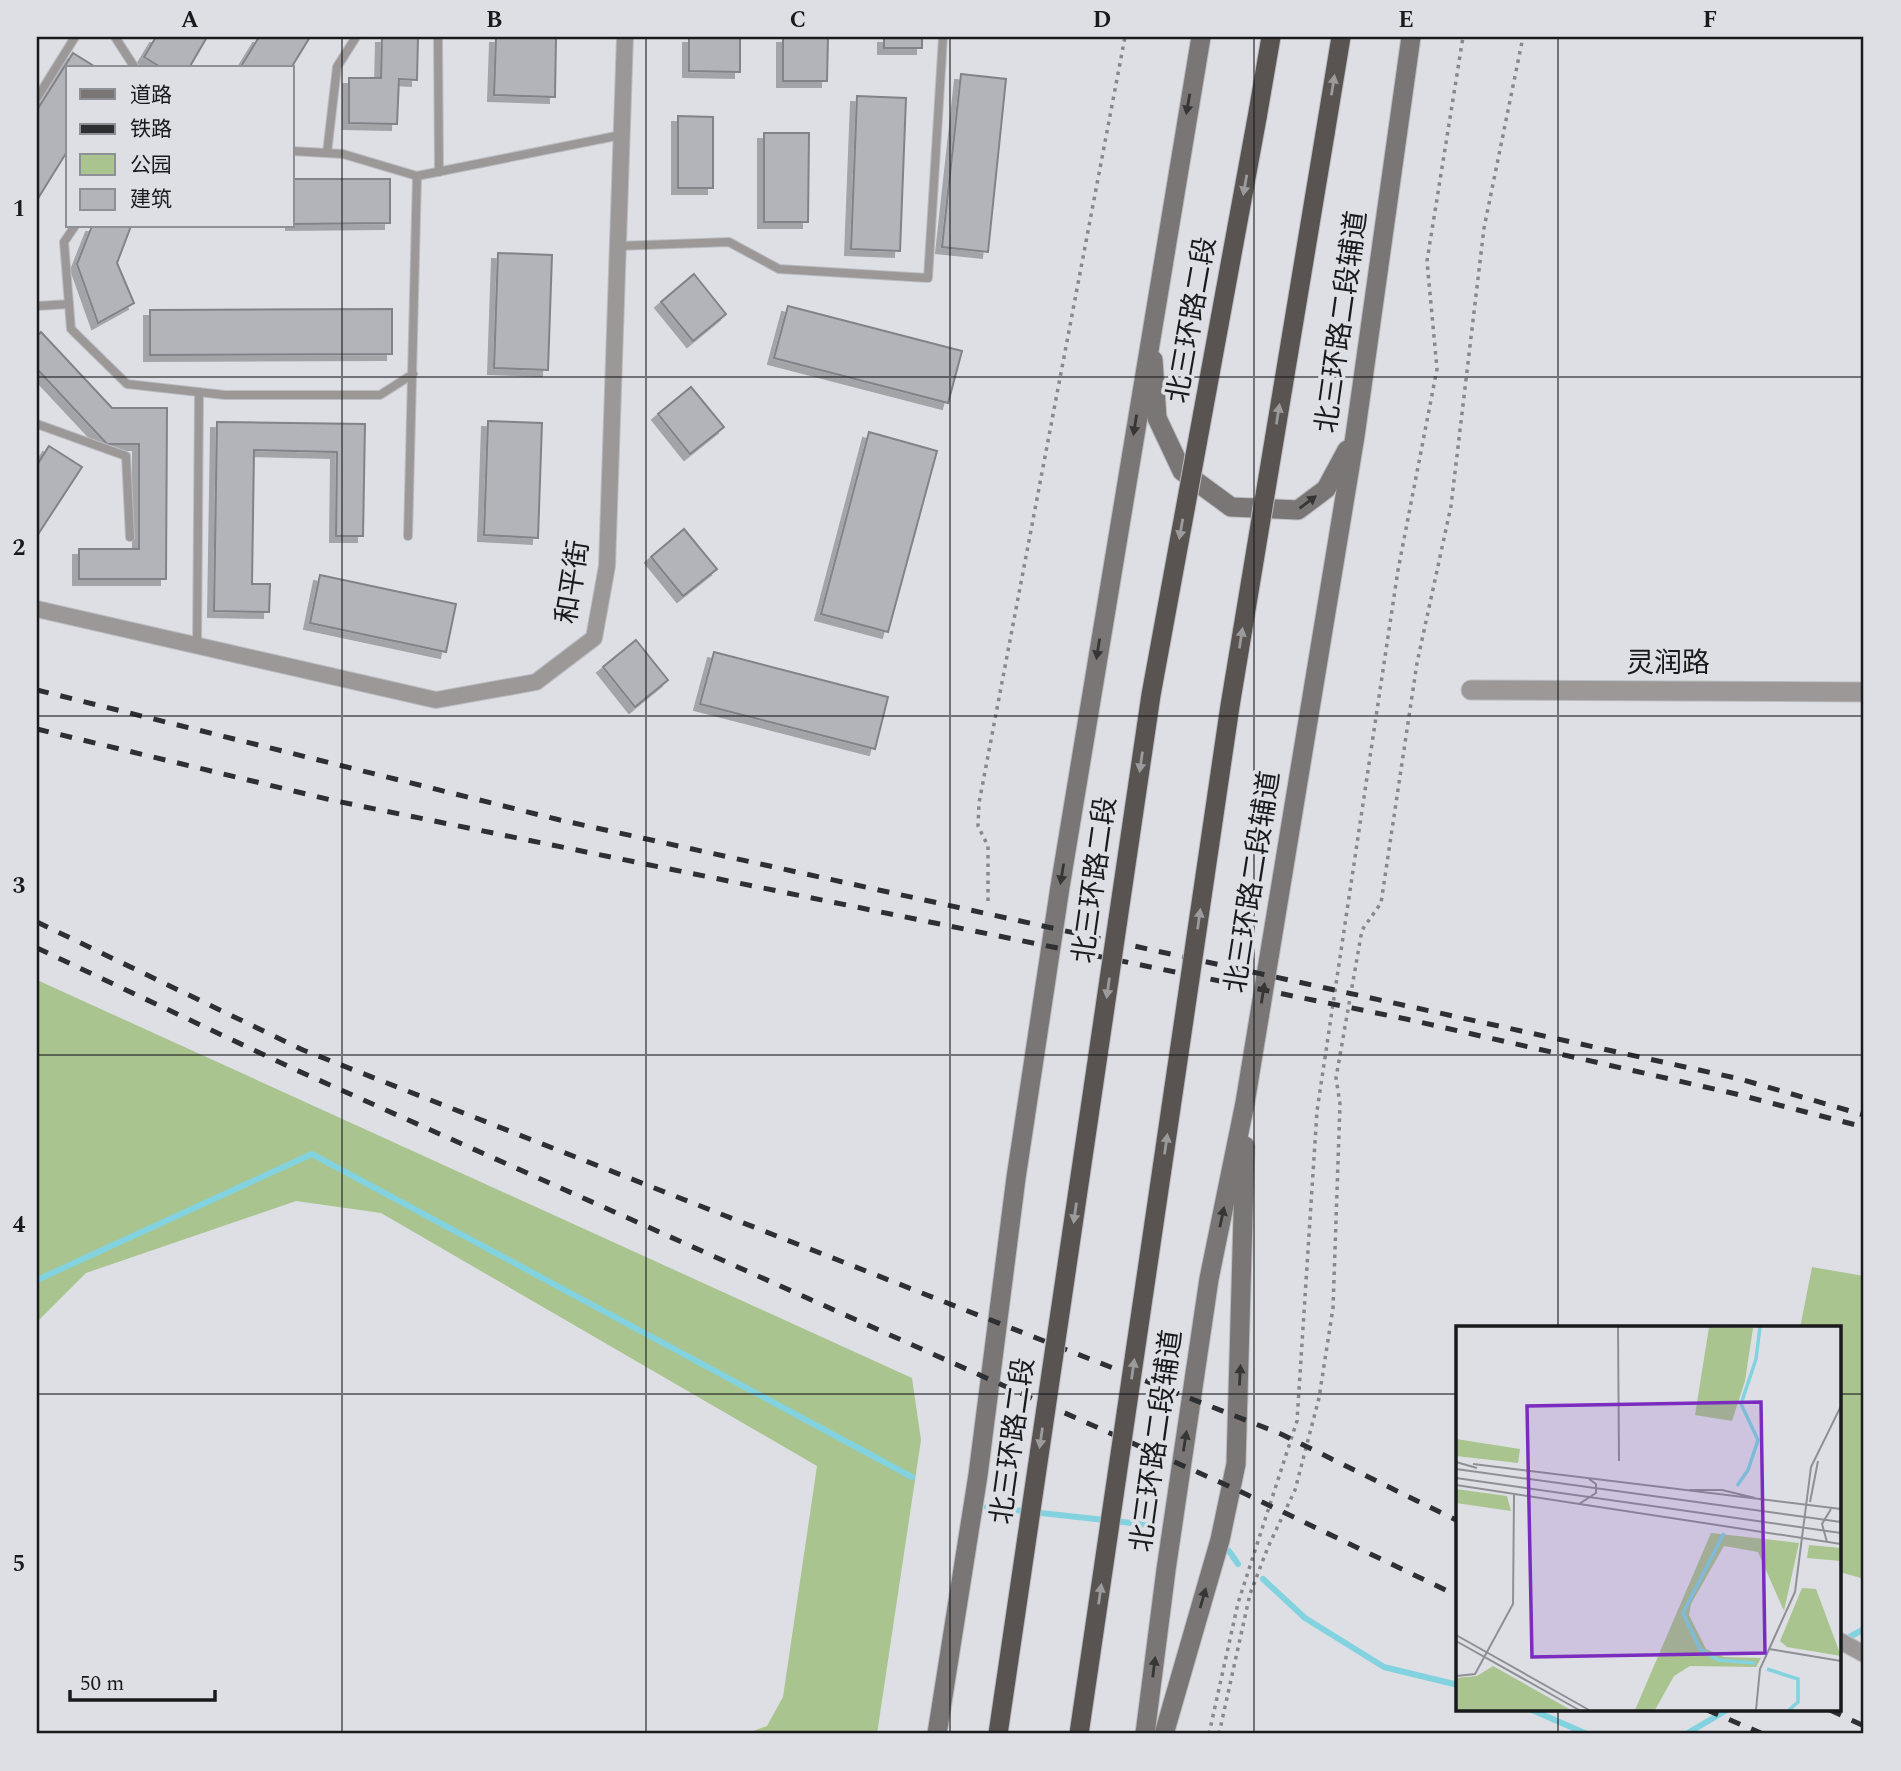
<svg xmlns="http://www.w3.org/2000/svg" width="1901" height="1771" font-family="Spectral,'Noto Sans SC',serif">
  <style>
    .green { fill: #a9c48f }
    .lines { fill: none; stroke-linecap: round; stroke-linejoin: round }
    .stream { stroke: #82d3df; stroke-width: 6 }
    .building { fill: #b2b4b9; stroke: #818388; stroke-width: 2; filter: url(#shadow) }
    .service-casing { stroke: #babcc1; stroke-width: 10 }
    .minor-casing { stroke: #babcc1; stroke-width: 18 }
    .tertiary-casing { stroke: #babcc1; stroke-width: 21 }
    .secondary-casing { stroke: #babcc1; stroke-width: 21 }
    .trunk-casing { stroke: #babcc1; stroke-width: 21 }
    .path { stroke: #86888c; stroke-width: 3.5; stroke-dasharray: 3.5 5; stroke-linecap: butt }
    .service { stroke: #9b9897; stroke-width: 8 }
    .minor { stroke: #9b9897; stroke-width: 16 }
    .tertiary { stroke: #9b9897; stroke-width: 19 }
    .secondary { stroke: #7a7675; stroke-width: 19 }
    .trunk { stroke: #595452; stroke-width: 19 }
    .rail { stroke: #2e2f32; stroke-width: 5; stroke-dasharray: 12 12; stroke-linecap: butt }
    .trunk-bridge-casing { stroke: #babcc1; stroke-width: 21; stroke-linecap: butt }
    .trunk-bridge { stroke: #595452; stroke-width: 19 }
    .oneway { fill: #9b9a9c }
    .oneway2 { fill: #363637 }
    .grid { fill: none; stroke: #191a1c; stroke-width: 2; stroke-opacity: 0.55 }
    .labels { text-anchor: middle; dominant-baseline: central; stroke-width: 7; stroke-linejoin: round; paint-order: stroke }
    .street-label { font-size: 28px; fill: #191a1c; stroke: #dddfe5 }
    .inset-river { fill: none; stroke: #82d3df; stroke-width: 3.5 }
    .inset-road { fill: none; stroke: #8f9095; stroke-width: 2 }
    .view { fill: #7b2cbf; fill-opacity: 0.15; stroke: #7b2cbf; stroke-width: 3.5 }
    .inset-edge { fill: none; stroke: #191a1c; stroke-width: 3.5 }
    .neatline { fill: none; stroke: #191a1c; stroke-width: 2.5 }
    .grid-label { font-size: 23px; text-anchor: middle; font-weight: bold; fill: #191a1c }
  </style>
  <defs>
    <filter id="shadow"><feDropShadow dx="-6" dy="6" stdDeviation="0" flood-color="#0004"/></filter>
  </defs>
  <rect width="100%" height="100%" fill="#dddfe5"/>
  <!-- green -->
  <g class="green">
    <path d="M37 980 912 1378 921 1440 877 1734H745L767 1726 783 1697 817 1466 381 1213 296 1201 86 1273 37 1322Z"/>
    <path d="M1812 1267 1864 1276V1579L1840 1572V1328H1800Z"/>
  </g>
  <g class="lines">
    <!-- stream -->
    <g class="stream">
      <path d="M37 1280 312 1154 912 1477"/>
      <path d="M987 1507 1150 1525"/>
      <path d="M1229 1551 1238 1564"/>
      <path d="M1263 1579 1305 1618 1384 1667 1458 1685"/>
      <path d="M1844 1640 1864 1629"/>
      <path d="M1532 1710 1587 1734"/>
      <path d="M1686 1734 1727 1710"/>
    </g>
  </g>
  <!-- building -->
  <g class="building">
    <path d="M156 37H207L189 68H162L144 57Z"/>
    <path d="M259 37H310L291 68H240Z"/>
    <path d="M382 37H418L417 80 399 79 397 124 349 123V78H381Z"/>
    <path d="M496 37H556L555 97 494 95Z"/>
    <path d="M689 37H740V72L689 71Z"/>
    <path d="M783 37H828L827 81H783Z"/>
    <rect x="884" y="37" width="38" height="11"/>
    <path d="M73 53 97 68H68V150L37 200V110Z"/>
    <path d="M961 74 1006 79 988 252 942 247Z"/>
    <path d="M857 96 906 98 900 251 851 249Z"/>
    <path d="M678 116 713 117V188H678Z"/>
    <path d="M764 133H809L808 222H764Z"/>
    <path d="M292 179H390V223L292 224Z"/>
    <path d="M92 226H131L117 263 134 303 98 323 77 264Z"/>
    <path d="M498 253 552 255 548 370 494 368Z"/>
    <path d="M694 274 726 314 693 341 661 302Z"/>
    <path d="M788 306 962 351 948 403 774 358Z"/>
    <path d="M392 309V354L150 355V310Z"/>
    <path d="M41 332 112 408H167L166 579H79V549H139V444H107L37 369V336Z"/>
    <path d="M691 387 724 427 690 454 658 414Z"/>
    <path d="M488 421 542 423 538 538 484 535Z"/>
    <path d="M217 422 365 424 363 536H336L337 452 254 450 252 584H270L269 612 214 611Z"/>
    <path d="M869 432 937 451 888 632 821 614Z"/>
    <path d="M49 446 82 467 37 536V465Z"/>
    <path d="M684 529 717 569 683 596 651 557Z"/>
    <path d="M320 575 456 604 446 652 310 623Z"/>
    <path d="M636 640 668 680 635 707 603 667Z"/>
    <path d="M714 652 888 697 875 749 700 704Z"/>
  </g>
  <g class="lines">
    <defs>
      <g id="service">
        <path d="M115 37 135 68"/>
        <path d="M438 37 439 172"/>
        <path d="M37 98 75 37"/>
        <path d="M292 151 343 154 417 176 621 135"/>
        <path d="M327 153 337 67 356 37"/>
        <path d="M75 226 64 242 71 329 127 384 225 395H380L413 374"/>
        <path d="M618 246 729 242 779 269 928 278 943 37"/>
        <path d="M37 306 69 304"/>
        <path d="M37 424 126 456 130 537"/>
        <path d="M408 536 417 176"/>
        <path d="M197 647 199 392"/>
      </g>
      <g id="minor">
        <path d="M37 609 436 700 536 682 594 638 607 566 625 37"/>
        <path d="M1840 1641 1864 1654"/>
      </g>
      <path id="tertiary" d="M1471 690 1864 692"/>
      <g id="secondary">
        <path d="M1153 360 1157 418 1182 471 1231 507 1298 510 1326 489 1347 450"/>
        <path d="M937 1734 978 1475 1016 1178 1060 887 1201 37"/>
        <path d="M1145 1734 1166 1570 1209 1279 1245 1103 1355 436 1411 37"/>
        <path d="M1164 1734 1220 1540 1236 1464 1245 1146"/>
      </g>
      <g id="trunk">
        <path d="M1257 118 1271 37"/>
        <path d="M1325 134 1341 37"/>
      </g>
    </defs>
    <!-- service casing -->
    <use href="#service" class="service-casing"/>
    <!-- minor casing -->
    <use href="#minor" class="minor-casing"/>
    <!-- tertiary casing -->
    <use href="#tertiary" class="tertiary-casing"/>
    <!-- secondary casing -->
    <use href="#secondary" class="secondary-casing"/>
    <!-- trunk casing -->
    <use href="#trunk" class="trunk-casing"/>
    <!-- path -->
    <g class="path">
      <path d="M988 901V846L978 826 979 803 1125 37"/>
      <path d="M1209 1734 1238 1603 1297 1421 1317 1111 1398 570 1437 369 1427 261 1463 37"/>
      <path d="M1219 1734 1250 1594 1268 1547 1295 1490 1319 1398 1333 1308 1340 1104 1336 1078 1362 930 1381 903 1417 663 1451 506 1484 228 1523 37"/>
    </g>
    <!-- service -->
    <use href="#service" class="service"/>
    <!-- minor -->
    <use href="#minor" class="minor"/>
    <!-- tertiary -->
    <use href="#tertiary" class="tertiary"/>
    <!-- secondary -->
    <use href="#secondary" class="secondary"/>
    <!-- trunk -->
    <use href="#trunk" class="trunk"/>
    <!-- rail -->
    <g class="rail">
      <path d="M37 690 560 820 1740 1079 1864 1115"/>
      <path d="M37 729 331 800 1406 1019 1736 1094 1864 1127"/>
      <path d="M37 922 303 1050 1281 1434 1458 1521"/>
      <path d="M37 948 294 1069 1233 1488 1458 1596"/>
      <path d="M1707 1710 1763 1734"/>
      <path d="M1830 1710 1864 1726"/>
    </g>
    <defs>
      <g id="trunk-bridge">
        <path d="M998 1734 1151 695 1257 118"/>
        <path d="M1079 1734 1230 706 1325 134"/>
      </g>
    </defs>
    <!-- trunk-bridge casing -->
    <use href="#trunk-bridge" class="trunk-bridge-casing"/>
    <!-- trunk-bridge -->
    <use href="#trunk-bridge" class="trunk-bridge"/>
  </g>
  <!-- one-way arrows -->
  <defs><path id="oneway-solid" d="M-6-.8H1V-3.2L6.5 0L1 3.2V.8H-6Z" transform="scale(1.75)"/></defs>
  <g class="oneway">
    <use href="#oneway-solid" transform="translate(1333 85) rotate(-81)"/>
    <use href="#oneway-solid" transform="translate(1245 185) rotate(100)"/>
    <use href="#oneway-solid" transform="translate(1278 414) rotate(-81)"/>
    <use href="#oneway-solid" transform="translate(1181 529) rotate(100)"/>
    <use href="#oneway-solid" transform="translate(1241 638) rotate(-81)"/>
    <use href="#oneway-solid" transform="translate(1141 762) rotate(98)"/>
    <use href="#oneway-solid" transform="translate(1199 919) rotate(-82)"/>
    <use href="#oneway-solid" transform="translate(1108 988) rotate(98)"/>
    <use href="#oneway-solid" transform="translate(1166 1144) rotate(-82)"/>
    <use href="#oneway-solid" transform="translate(1075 1213) rotate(98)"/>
    <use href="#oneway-solid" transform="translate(1133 1369) rotate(-82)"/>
    <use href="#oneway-solid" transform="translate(1041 1438) rotate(98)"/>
    <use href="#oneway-solid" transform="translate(1100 1594) rotate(-82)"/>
  </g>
  <g class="oneway2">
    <use href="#oneway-solid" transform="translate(1188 104) rotate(100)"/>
    <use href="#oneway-solid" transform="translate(1135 425) rotate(99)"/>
    <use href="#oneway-solid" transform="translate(1308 502) rotate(-37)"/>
    <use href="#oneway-solid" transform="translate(1098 649) rotate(99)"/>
    <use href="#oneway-solid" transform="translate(1062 874) rotate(99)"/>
    <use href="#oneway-solid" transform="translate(1263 993) rotate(-81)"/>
    <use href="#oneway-solid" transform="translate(1222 1217) rotate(-78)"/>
    <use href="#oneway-solid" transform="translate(1240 1375) rotate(-87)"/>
    <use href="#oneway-solid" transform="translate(1185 1441) rotate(-81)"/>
    <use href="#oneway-solid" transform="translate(1203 1598) rotate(-74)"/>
    <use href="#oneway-solid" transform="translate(1154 1667) rotate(-83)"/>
  </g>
  <!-- grid -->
  <path class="grid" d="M342 37V1734M646 37V1734M950 37V1734M1254 37V1734M1558 37V1328M37 377H1864M37 716H1864M37 1055H1864M37 1394H1458M1840 1394H1864M1558 1710V1734"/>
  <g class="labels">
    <!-- street labels -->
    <g class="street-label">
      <text transform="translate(1192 320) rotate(-80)">北三环路二段</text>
      <text transform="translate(1342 322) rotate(-82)">北三环路二段辅道</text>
      <text transform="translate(573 582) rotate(-81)">和平街</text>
      <text x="1668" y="663">灵润路</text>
      <text transform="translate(1095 880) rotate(-82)">北三环路二段</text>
      <text transform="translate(1253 882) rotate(-81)">北三环路二段辅道</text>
      <text transform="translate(1013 1441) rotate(-82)">北三环路二段</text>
      <text transform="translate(1157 1441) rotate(-82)">北三环路二段辅道</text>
    </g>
  </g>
  <!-- overview -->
  <g transform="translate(1456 1326)">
    <rect width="385" height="385" fill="#dddfe5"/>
    <path d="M253 1 297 2 289 55 276 95 239 89ZM0 113 64 123 62 137 0 130ZM0 163 51 170 55 185 0 177ZM255 207 343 217 328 285 302 226 268 220 235 278 233 289 250 323 268 331 305 332 300 341 234 340 218 350 199 384H179ZM353 219 385 222V235L351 232ZM346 262 360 263 385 330 331 321 324 315ZM37 340 115 384H0V352L21 350Z" fill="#a9c48f"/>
    <path class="inset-river" d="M281 160 292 144 302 114 285 78 300 33 304 1M268 207 227 287 244 323 262 334 299 337M311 343 342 353V376L333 384"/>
    <path class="inset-road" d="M162 1 163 135M0 136 21 142M17 138 385 183M0 143 385 196M0 152 385 207M0 159 385 218M233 164H266L299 172M354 176 362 135M123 178 140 167V158L133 153M371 216 366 198 375 183M0 309 133 384M0 315 123 384M313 323 385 335M0 350 19 348 57 278 58 169M300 384 304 343 339 266 355 141 385 80"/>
    <path class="view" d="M305 76 309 327 76 331 71 80Z"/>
    <rect width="385" height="385" class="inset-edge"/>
  </g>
  <!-- border -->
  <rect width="1901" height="1771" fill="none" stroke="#dddfe5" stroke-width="77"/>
  <!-- legend -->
  <rect x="66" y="66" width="228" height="161" fill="#dddfe5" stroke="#8f9095" stroke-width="2"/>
  <rect x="80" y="89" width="35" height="10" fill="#7a7675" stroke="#8f9095" stroke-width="2"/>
  <text x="130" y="102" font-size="21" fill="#191a1c">道路</text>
  <rect x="80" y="124" width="35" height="10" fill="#2e2f32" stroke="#8f9095" stroke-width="2"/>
  <text x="130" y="136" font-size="21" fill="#191a1c">铁路</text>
  <rect x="80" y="154" width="35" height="21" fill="#a9c48f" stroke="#8f9095" stroke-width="2"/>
  <text x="130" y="172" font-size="21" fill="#191a1c">公园</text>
  <rect x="80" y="189" width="35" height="21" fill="#b2b4b9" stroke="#8f9095" stroke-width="2"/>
  <text x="130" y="206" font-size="21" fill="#191a1c">建筑</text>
  <!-- scale -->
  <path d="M70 1690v10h145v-10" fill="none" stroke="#191a1c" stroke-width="3.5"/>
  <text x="80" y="1690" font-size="21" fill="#191a1c" stroke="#dddfe5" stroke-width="5" paint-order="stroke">50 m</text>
  <rect x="38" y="38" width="1824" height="1694" class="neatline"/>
  <g class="grid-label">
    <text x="190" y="27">A</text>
    <text x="494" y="27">B</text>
    <text x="798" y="27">C</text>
    <text x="1102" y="27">D</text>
    <text x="1406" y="27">E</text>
    <text x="1710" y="27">F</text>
    <text x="19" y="216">1</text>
    <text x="19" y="555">2</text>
    <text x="19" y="893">3</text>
    <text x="19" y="1232">4</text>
    <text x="19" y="1571">5</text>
  </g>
</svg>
